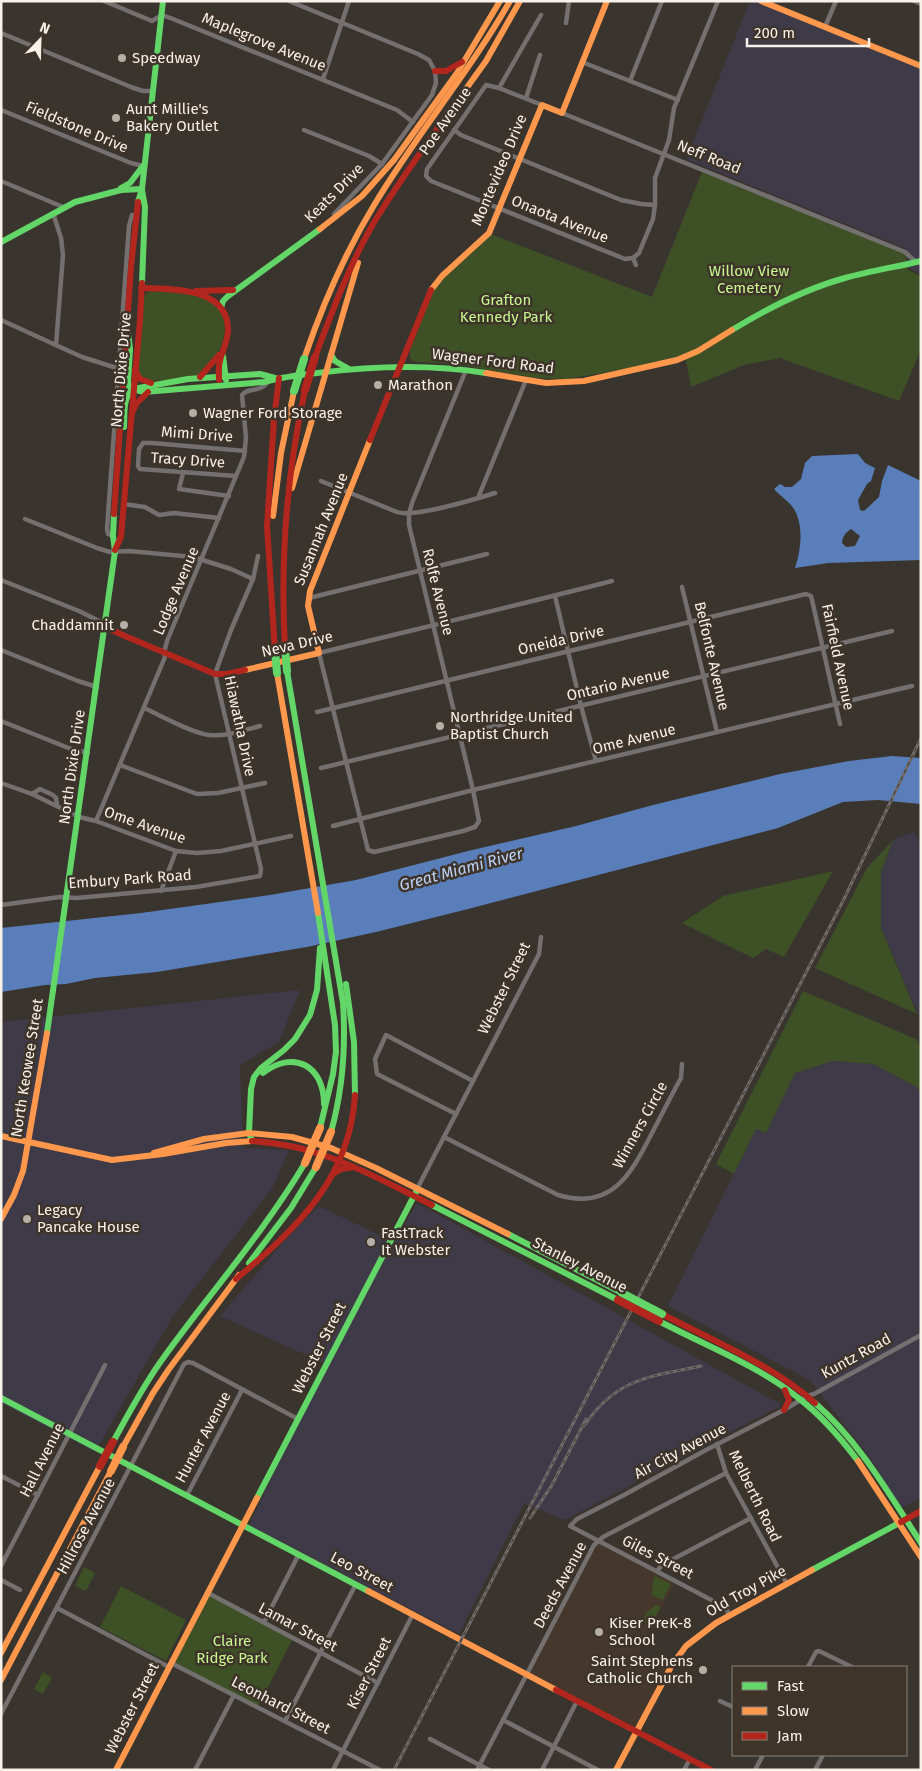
<svg xmlns="http://www.w3.org/2000/svg" width="922" height="1771" font-family="'Fira Sans',sans-serif">
  <style>
    .built { fill: #45372b }
    .industrial { fill: #3e3a48 }
    .green { fill: #3e5025 }
    .water { fill: #597eba; fill-rule: evenodd }
    .lines { fill: none; stroke-linecap: round; stroke-linejoin: round }
    .street { stroke: #74706f; stroke-width: 4.5 }
    .fast { stroke: #63d668; stroke-width: 6 }
    .slow { stroke: #ff974d; stroke-width: 6 }
    .jam { stroke: #b3261e; stroke-width: 6 }
    .rail-casing { stroke: #706b6a; stroke-width: 3 }
    .rail { stroke: #3e342a; stroke-width: 1; stroke-dasharray: 4; stroke-linecap: butt }
    .fast-bridge { stroke: #63d668; stroke-width: 8 }
    .slow-bridge { stroke: #ff974d; stroke-width: 8 }
    .jam-bridge { stroke: #b3261e; stroke-width: 8 }
    .poi-dot { fill: #b5afa8; stroke: #3e342a; stroke-width: 2 }
    .labels { text-anchor: middle; dominant-baseline: central; stroke-width: 5; stroke-linejoin: round; paint-order: stroke }
    .street-label { font-size: 15px; fill: #f7f1ea; stroke: #3e342a }
    .poi-label { font-size: 15px; fill: #f7f1ea; stroke: #3e342a; text-anchor: start }
    .park-label { font-size: 15px; fill: #c7f78f; stroke: #3e342a }
    .water-label { font-size: 16px; font-style: italic; fill: #bbd1f6; stroke: #3e342a }
  </style>
  <rect width="100%" height="100%" fill="#3a342e"/>
  <!-- built -->
  <path class="built" d="M598 1541 676 1581 638 1652 670 1669 636 1732 527 1674Z"/>
  <!-- industrial -->
  <g class="industrial">
    <path d="M750 1H754L921 68V274L909 269 905 248 686 159Z"/>
    <path d="M914 832 921 846V1021L881 928V872L893 840Z"/>
    <path d="M300 990 279 1042 240 1065 243 1148 289 1150 273 1187 173 1316 95 1452 1 1403V1022Z"/>
    <path d="M833 1061 873 1064 917 1087 921 1093V1498L898 1509 876 1466 810 1380 668 1306 756 1129 766 1133 795 1073Z"/>
    <path d="M417 1203 782 1405 565 1520 524 1503 459 1634 249 1525 326 1364 220 1316 293 1231 319 1206 394 1242Z"/>
  </g>
  <!-- green -->
  <g class="green">
    <path d="M702 172 900 251 906 255 908 270 921 276V349L899 401 780 358 744 365 691 387 685 355 648 365 567 379 535 378 455 364 416 362 412 361 410 358V350L430 298 437 284 491 234 652 297Z"/>
    <path d="M149 291C164 293 189 291 203 297 240 311 224 357 199 375 192 380 177 379 168 380 157 381 149 382 139 375L138 366 144 296Z"/>
    <path d="M893 840 881 872V928L917 1014 815 968 867 868Z"/>
    <path d="M833 871 784 957 766 949 753 958 682 923 723 896Z"/>
    <path d="M803 991 916 1039 921 1048V1093L917 1087 873 1064 833 1061 795 1073 766 1133 756 1129 734 1174 716 1164Z"/>
    <path d="M84 1567 95 1573 86 1591 75 1586Z"/>
    <path d="M655 1576 671 1584 663 1600 652 1596 653 1580Z"/>
    <path d="M121 1586 186 1620 166 1661 100 1627Z"/>
    <path d="M208 1593 293 1638 258 1707 171 1663Z"/>
    <path d="M656 1605 661 1607 650 1626 642 1621 646 1613Z"/>
    <path d="M43 1672 52 1678 43 1694 34 1689Z"/>
  </g>
  <!-- water -->
  <g class="water">
    <path d="M858 454 865 463 875 468 871 481 867 484 858 500 860 510 864 511 879 497 882 481 888 465 921 481V560L828 563 795 568C801 550 804 526 794 509 790 502 779 495 774 489L780 484 785 487H792L801 479 805 463 812 456ZM851 529 860 536 855 546 846 547 842 543C843 536 845 533 851 529Z"/>
    <path d="M892 756 921 758V804L878 800 843 802 778 828 468 909 376 932 307 947 157 972 95 978 66 984 45 985 1 992V928L141 913 270 895 356 880 468 851 576 826 653 805 780 774 849 761Z"/>
  </g>
  <g class="lines">
    <!-- street -->
    <g class="street">
      <path d="M104 1 152 21 162 15 173 19 397 110 413 122"/>
      <path d="M289 1 418 54 429 60 435 71 436 83 432 95 382 164 334 214"/>
      <path d="M914 1 921 4"/>
      <path d="M566 23 569 1"/>
      <path d="M825 27 836 1"/>
      <path d="M1 33 131 87 143 91H153"/>
      <path d="M582 62 678 100"/>
      <path d="M323 79 349 1"/>
      <path d="M630 81 662 1"/>
      <path d="M499 88 541 15"/>
      <path d="M526 98 540 55"/>
      <path d="M542 105 499 88 486 85 427 169 426 176 431 181 625 259 633 258"/>
      <path d="M1 110 131 163 143 166"/>
      <path d="M562 113 905 252 916 262"/>
      <path d="M304 130 369 156 382 164"/>
      <path d="M454 130 461 135 621 200 641 204 655 205"/>
      <path d="M1 181 63 207"/>
      <path d="M53 213 61 238 63 255 56 345"/>
      <path d="M633 258 639 253 653 219 655 205V178L669 140 674 108 718 1"/>
      <path d="M633 258 636 265"/>
      <path d="M1 320 82 357 123 370"/>
      <path d="M466 370 412 503 409 514V525L473 790 479 821 475 827 463 831 374 852 368 850 319 653C417 629 515 606 612 581"/>
      <path d="M183 473 179 489 229 496"/>
      <path d="M236 476 140 469 138 466 139 449 143 443H152L245 451"/>
      <path d="M321 481 397 512C413 518 476 499 495 493"/>
      <path d="M478 498 526 380"/>
      <path d="M123 504 145 507 159 515 174 513 219 518"/>
      <path d="M25 519 97 548 110 552 129 551 193 557 231 569 253 579"/>
      <path d="M113 536 108 534 107 529 129 226 132 215 136 216"/>
      <path d="M1 580 79 611 105 624"/>
      <path d="M682 587 717 732"/>
      <path d="M555 596 581 706 596 761"/>
      <path d="M309 598 487 554"/>
      <path d="M1 650 78 681 97 687"/>
      <path d="M144 708C162 716 191 733 209 735 226 737 244 730 260 726"/>
      <path d="M317 712 806 594 811 596 812 600 840 724"/>
      <path d="M1 721 71 749 88 753"/>
      <path d="M120 765 197 794 218 793 265 783"/>
      <path d="M321 768 892 631"/>
      <path d="M1 783 32 794 79 817 96 821 176 851 197 853 221 851 291 836"/>
      <path d="M32 794 40 789 53 795 56 798 57 805"/>
      <path d="M96 821 165 657 164 653 167 641 244 457 246 438 242 395C250 386 258 394 268 382"/>
      <path d="M333 826 473 790 912 686"/>
      <path d="M161 891 176 851"/>
      <path d="M1 905 60 897 77 898 196 887 260 876 261 869 215 674 231 630 253 579 258 556"/>
      <path d="M456 1114 377 1074 375 1059 386 1035 473 1081"/>
      <path d="M444 1137 558 1195C612 1211 631 1174 652 1133 662 1114 671 1096 681 1078L682 1064"/>
      <path d="M417 1189 539 954 541 937"/>
      <path d="M717 1444 726 1473 787 1584"/>
      <path d="M1 1476 38 1495"/>
      <path d="M187 1495 242 1390"/>
      <path d="M1 1566 105 1365"/>
      <path d="M657 1571 662 1565 751 1518"/>
      <path d="M1 1580 20 1590"/>
      <path d="M208 1593 378 1683"/>
      <path d="M57 1608 169 1667"/>
      <path d="M729 1616 727 1610 721 1605 570 1526 577 1519 624 1495 706 1450 784 1410 807 1396 814 1394 921 1335"/>
      <path d="M264 1622 299 1554"/>
      <path d="M171 1663 380 1770"/>
      <path d="M808 1667 816 1652 819 1651 852 1667"/>
      <path d="M720 1701 733 1707"/>
      <path d="M1 1714 184 1364 188 1362 193 1363 298 1419"/>
      <path d="M503 1720 598 1770"/>
      <path d="M285 1721 356 1584"/>
      <path d="M430 1739 489 1770"/>
      <path d="M195 1770 234 1695"/>
      <path d="M333 1770 413 1614"/>
      <path d="M477 1770 594 1545 603 1537 726 1473"/>
      <path d="M542 1770 577 1701"/>
      <path d="M684 1770 690 1759"/>
      <path d="M755 1770 763 1755"/>
      <path d="M815 1770 823 1755"/>
    </g>
    <!-- fast -->
    <g class="fast">
      <path d="M121 188 130 183 143 166"/>
      <path d="M138 202 142 189 163 1"/>
      <path d="M1 242 75 202 121 190 142 189"/>
      <path d="M142 283 145 207 142 190"/>
      <path d="M221 308 223 301 228 296 320 229"/>
      <path d="M732 330C768 308 805 289 845 278 870 271 896 267 921 261"/>
      <path d="M128 333 130 349 128 382 129 386 133 389"/>
      <path d="M331 355 335 361 349 369"/>
      <path d="M223 356 226 380"/>
      <path d="M133 389 144 392 264 382C282 377 299 375 317 373 373 366 431 364 486 373"/>
      <path d="M124 427C125 414 122 399 133 389L188 379 260 374 275 378"/>
      <path d="M287 671 343 1003C346 1048 343 1089 331 1132"/>
      <path d="M318 913 335 1025 336 1052 333 1074 320 1128"/>
      <path d="M346 984 354 1042 355 1095"/>
      <path d="M47 1033 115 551 113 536 114 514"/>
      <path d="M263 1073C294 1049 324 1066 324 1104"/>
      <path d="M252 1141 249 1133 251 1089 254 1077 261 1068 284 1050 295 1039 310 1015 317 990 320 948"/>
      <path d="M432 1205 618 1300"/>
      <path d="M508 1234 622 1293"/>
      <path d="M249 1263 291 1208 316 1167"/>
      <path d="M659 1321C704 1345 757 1365 797 1397 821 1415 840 1437 858 1461"/>
      <path d="M1 1398 368 1591"/>
      <path d="M815 1403C859 1441 889 1494 921 1543"/>
      <path d="M113 1442C129 1413 144 1384 164 1357 211 1292 264 1232 305 1163"/>
      <path d="M257 1498 416 1192"/>
      <path d="M812 1570 899 1523"/>
    </g>
    <!-- slow -->
    <g class="slow">
      <path d="M761 1 921 66"/>
      <path d="M448 114 486 61 520 1"/>
      <path d="M320 229 362 196 394 160 457 73 500 1"/>
      <path d="M431 290 442 276 489 233 542 105 562 113 607 1"/>
      <path d="M304 359C322 306 344 255 373 207 415 136 469 73 510 1"/>
      <path d="M486 373 546 383 584 381 677 360 698 351 732 330"/>
      <path d="M292 488 358 263"/>
      <path d="M273 516 281 453 294 391"/>
      <path d="M245 670 319 653 308 606 310 591 370 440"/>
      <path d="M277 673 318 913"/>
      <path d="M249 1133 292 1137 331 1148 376 1168 508 1234"/>
      <path d="M1 1136 112 1160 163 1154 226 1143 252 1141"/>
      <path d="M154 1153 204 1139 249 1133"/>
      <path d="M1 1219 14 1195 23 1171 47 1033"/>
      <path d="M123 1447 153 1393 169 1369 239 1275"/>
      <path d="M858 1461 921 1557"/>
      <path d="M368 1591 556 1690"/>
      <path d="M1 1653 100 1466"/>
      <path d="M1 1680 111 1471"/>
      <path d="M116 1770 257 1498"/>
      <path d="M616 1770 672 1665 686 1646 716 1623 812 1570"/>
    </g>
    <!-- jam -->
    <g class="jam">
      <path d="M435 71H446L462 62"/>
      <path d="M141 288C172 289 228 287 228 330 228 341 222 351 220 361 218 367 219 374 219 380"/>
      <path d="M196 291 233 290"/>
      <path d="M315 357C332 312 349 266 373 224 396 186 422 150 448 114"/>
      <path d="M135 370 140 379 151 383"/>
      <path d="M200 377 219 355"/>
      <path d="M133 411 136 404 148 392"/>
      <path d="M370 440 431 290"/>
      <path d="M114 514 131 267 138 202"/>
      <path d="M115 550 121 537 140 320 142 283"/>
      <path d="M105 624 112 630 125 636 215 674H227L245 670"/>
      <path d="M285 648C280 559 286 477 305 390"/>
      <path d="M275 651 267 526 274 419 279 378"/>
      <path d="M252 1141C322 1145 371 1175 432 1205"/>
      <path d="M333 1174 341 1169 354 1167"/>
      <path d="M236 1279C297 1228 350 1179 355 1095"/>
      <path d="M662 1314C713 1341 771 1364 815 1403"/>
      <path d="M784 1410 789 1400 785 1390"/>
      <path d="M901 1522 921 1511"/>
      <path d="M556 1690 711 1770"/>
    </g>
    <defs>
      <g id="rail">
        <path d="M584 1426C616 1378 649 1377 701 1366"/>
        <path d="M530 1518 552 1485 586 1419"/>
        <path d="M394 1770 843 901 921 738"/>
      </g>
    </defs>
    <!-- rail casing -->
    <use href="#rail" class="rail-casing"/>
    <!-- rail -->
    <use href="#rail" class="rail"/>
    <!-- fast-bridge -->
    <g class="fast-bridge">
      <path d="M294 391 304 359"/>
      <path d="M285 648 287 671"/>
      <path d="M275 651 277 673"/>
      <path d="M622 1293 662 1314"/>
    </g>
    <!-- slow-bridge -->
    <g class="slow-bridge">
      <path d="M305 1163 320 1128"/>
      <path d="M316 1167 331 1132"/>
      <path d="M111 1471 123 1447"/>
    </g>
    <!-- jam-bridge -->
    <g class="jam-bridge">
      <path d="M305 390 315 357"/>
      <path d="M618 1300 659 1321"/>
      <path d="M100 1466 113 1442"/>
    </g>
  </g>
  <!-- markers -->
  <g class="poi-dot">
    <circle cx="122" cy="58" r="5"/>
    <circle cx="116" cy="118" r="5"/>
    <circle cx="378" cy="385" r="5"/>
    <circle cx="193" cy="413" r="5"/>
    <circle cx="124" cy="625" r="5"/>
    <circle cx="440" cy="726" r="5"/>
    <circle cx="27" cy="1219" r="5"/>
    <circle cx="371" cy="1242" r="5"/>
    <circle cx="599" cy="1632" r="5"/>
    <circle cx="703" cy="1670" r="5"/>
  </g>
  <g class="labels">
    <!-- street labels -->
    <g class="street-label">
      <text transform="translate(264 42) rotate(22)">Maplegrove Avenue</text>
      <text transform="translate(445 121) rotate(-55)">Poe Avenue</text>
      <text transform="translate(77 127) rotate(23)">Fieldstone Drive</text>
      <text transform="translate(709 157) rotate(22)">Neff Road</text>
      <text transform="translate(499 170) rotate(-67)">Montevideo Drive</text>
      <text transform="translate(334 193) rotate(-45)">Keats Drive</text>
      <text transform="translate(560 219) rotate(22)">Onaota Avenue</text>
      <text transform="translate(493 361) rotate(7)">Wagner Ford Road</text>
      <text transform="translate(121 370) rotate(-85)">North Dixie Drive</text>
      <text transform="translate(197 434) rotate(4)">Mimi Drive</text>
      <text transform="translate(188 460) rotate(4)">Tracy Drive</text>
      <text transform="translate(321 529) rotate(-68)">Susannah Avenue</text>
      <text transform="translate(176 591) rotate(-67)">Lodge Avenue</text>
      <text transform="translate(438 592) rotate(76)">Rolfe Avenue</text>
      <text transform="translate(561 640) rotate(-13)">Oneida Drive</text>
      <text transform="translate(297 644) rotate(-13)">Neva Drive</text>
      <text transform="translate(712 656) rotate(77)">Belfonte Avenue</text>
      <text transform="translate(838 657) rotate(78)">Fairfield Avenue</text>
      <text transform="translate(618 684) rotate(-13)">Ontario Avenue</text>
      <text transform="translate(240 726) rotate(78)">Hiawatha Drive</text>
      <text transform="translate(634 739) rotate(-14)">Ome Avenue</text>
      <text transform="translate(72 767) rotate(-82)">North Dixie Drive</text>
      <text transform="translate(145 825) rotate(19)">Ome Avenue</text>
      <text transform="translate(130 879) rotate(-4)">Embury Park Road</text>
      <text transform="translate(504 988) rotate(-64)">Webster Street</text>
      <text transform="translate(27 1068) rotate(-81)">North Keowee Street</text>
      <text transform="translate(640 1125) rotate(-61)">Winners Circle</text>
      <text transform="translate(580 1265) rotate(27)">Stanley Avenue</text>
      <text transform="translate(319 1348) rotate(-63)">Webster Street</text>
      <text transform="translate(856 1356) rotate(-29)">Kuntz Road</text>
      <text transform="translate(203 1437) rotate(-62)">Hunter Avenue</text>
      <text transform="translate(680 1451) rotate(-28)">Air City Avenue</text>
      <text transform="translate(42 1460) rotate(-63)">Hall Avenue</text>
      <text transform="translate(755 1496) rotate(64)">Melberth Road</text>
      <text transform="translate(86 1526) rotate(-62)">Hillrose Avenue</text>
      <text transform="translate(658 1557) rotate(27)">Giles Street</text>
      <text transform="translate(362 1572) rotate(28)">Leo Street</text>
      <text transform="translate(560 1585) rotate(-62)">Deeds Avenue</text>
      <text transform="translate(746 1591) rotate(-29)">Old Troy Pike</text>
      <text transform="translate(298 1627) rotate(28)">Lamar Street</text>
      <text transform="translate(369 1673) rotate(-63)">Kiser Street</text>
      <text transform="translate(281 1705) rotate(27)">Leonhard Street</text>
      <text transform="translate(132 1708) rotate(-63)">Webster Street</text>
    </g>
    <!-- poi labels -->
    <g class="poi-label">
      <text x="132" y="58">Speedway</text>
      <text x="126" y="109">Aunt Millie's<tspan x="126" dy="17">Bakery Outlet</tspan></text>
      <text x="388" y="385">Marathon</text>
      <text x="203" y="413">Wagner Ford Storage</text>
      <text x="114" y="625" text-anchor="end">Chaddamnit</text>
      <text x="450" y="717">Northridge United<tspan x="450" dy="17">Baptist Church</tspan></text>
      <text x="37" y="1210">Legacy<tspan x="37" dy="17">Pancake House</tspan></text>
      <text x="381" y="1233">FastTrack<tspan x="381" dy="17">It Webster</tspan></text>
      <text x="609" y="1623">Kiser PreK-8<tspan x="609" dy="17">School</tspan></text>
      <text x="693" y="1661" text-anchor="end">Saint Stephens<tspan x="693" dy="17">Catholic Church</tspan></text>
    </g>
    <!-- park labels -->
    <g class="park-label">
      <text x="749" y="271">Willow View<tspan x="749" dy="17">Cemetery</tspan></text>
      <text x="506" y="300">Grafton<tspan x="506" dy="17">Kennedy Park</tspan></text>
      <text x="232" y="1641">Claire<tspan x="232" dy="17">Ridge Park</tspan></text>
    </g>
    <!-- water labels -->
    <g class="water-label">
      <text transform="translate(461 869) rotate(-15)">Great Miami River</text>
    </g>
  </g>
  <!-- border -->
  <rect width="922" height="1771" fill="none" stroke="#f7f1ea" stroke-width="5"/>
  <!-- legend -->
  <rect x="732" y="1666" width="175" height="90" fill="#3e342a" stroke="#888077"/>
  <rect x="742" y="1682" width="25" height="8" fill="#63d668" stroke="#888077"/>
  <text x="777" y="1691" font-size="15" fill="#f7f1ea">Fast</text>
  <rect x="742" y="1707" width="25" height="8" fill="#ff974d" stroke="#888077"/>
  <text x="777" y="1716" font-size="15" fill="#f7f1ea">Slow</text>
  <rect x="742" y="1732" width="25" height="8" fill="#b3261e" stroke="#888077"/>
  <text x="777" y="1741" font-size="15" fill="#f7f1ea">Jam</text>
  <!-- north arrow -->
  <g transform="translate(40 40) rotate(23)" stroke="#3e342a" stroke-width="4" paint-order="stroke">
  <path d="M0-4L9 19L0 12L-9 19Z" fill="#f7f1ea"/>
  <text y="-8" font-size="14" font-weight="bold" text-anchor="middle" fill="#f7f1ea">N</text>
  </g>
  <!-- scale -->
  <path d="M747 38v8h122v-8" fill="none" stroke="#f7f1ea" stroke-width="2.5"/>
  <text x="754" y="38" font-size="15" fill="#f7f1ea" stroke="#3e342a" stroke-width="4" paint-order="stroke">200 m</text>
</svg>
